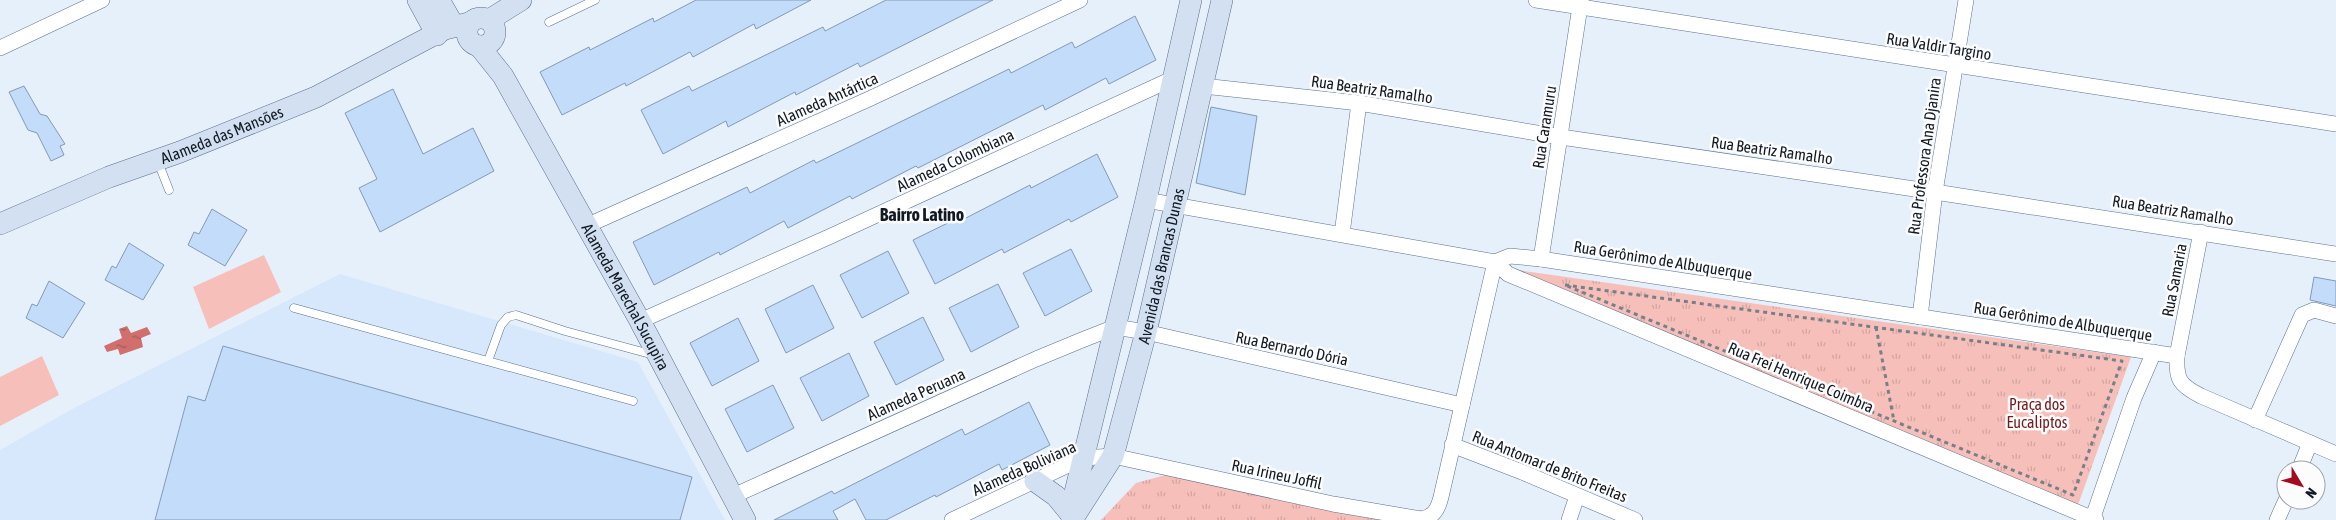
<svg xmlns="http://www.w3.org/2000/svg" width="2336" height="520" font-family="'Asap Condensed',sans-serif">
  <style>
    .built { fill: #d7e8fd }
    .grass { fill: #f7bfba }
    .park { fill: url(#park-tufts) }
    .water { fill: url(#water-ripples) }
    .building { fill: #c2dcf9; stroke: #849ab4 }
    .lines { fill: none; stroke-linecap: round; stroke-linejoin: round }
    .lane-casing { stroke: #5c718a; stroke-width: 9 }
    .street-casing { stroke: #5c718a; stroke-width: 16 }
    .secondary-casing { stroke: #5c718a; stroke-width: 22 }
    .path { stroke: #76808a; stroke-width: 3; stroke-dasharray: 4 4; stroke-linecap: butt }
    .lane { stroke: #fff; stroke-width: 8 }
    .street { stroke: #fff; stroke-width: 15 }
    .secondary { stroke: #d2e0f1; stroke-width: 21 }
    .labels { text-anchor: middle; dominant-baseline: central; stroke-width: 5; stroke-linejoin: round; paint-order: stroke }
    .street-label { font-size: 16px; fill: #111a23; stroke: #fcfcfc }
    .park-label { font-size: 16px; fill: #721a1d; stroke: #fcfcfc }
    .neighbourhood-label { font-size: 18px; font-weight: bold; fill: #111a23; stroke: #fcfcfc }
  </style>
  <defs>
    <pattern id="park-tufts" width="24" height="20" patternUnits="userSpaceOnUse" patternTransform="scale(1.25)"><rect width="24" height="20" fill="#f7bfba"/><path d="M3 7l-1-3M5 7V3M7 7l1-3M15 17l-1-3M17 17v-4M19 17l1-3" fill="none" stroke="#d3a4a0"/></pattern>
    <pattern id="water-ripples" width="26" height="14" patternUnits="userSpaceOnUse" patternTransform="scale(1.25)"><rect width="26" height="14" fill="#d06f6b"/><path d="M2 4q2-2 4 0t4 0M15 11q2-2 4 0t4 0" fill="none" stroke="#a75a58"/></pattern>
  </defs>
  <rect width="100%" height="100%" fill="#e6f0fb"/>
  <!-- built -->
  <path class="built" d="M340 274 638 362 725 520H0V450L72 409Z"/>
  <!-- grass -->
  <g class="grass">
    <path d="M264 255 281 292 209 329 193 287Z"/>
    <path d="M42 356 59 395 0 426V377Z"/>
  </g>
  <!-- park -->
  <g class="park">
    <path d="M1510 269 2131 357 2078 505Z"/>
    <path d="M1169 474 1382 520H1101L1136 483Z"/>
  </g>
  <!-- water -->
  <path class="water" d="M127 326 131 333 147 327 151 334 141 338 143 347 120 355 118 349 107 352 104 346 122 338 119 329Z"/>
  <!-- building -->
  <g class="building">
    <path d="M696 0H811L756 29 754 24 693 57 690 52 626 86 625 83 562 115 540 72 589 47 590 50 653 18 654 22Z"/>
    <path d="M886 0H993L860 67 858 63 796 95 795 92 728 127 726 121 663 154 641 110 689 86 692 91 823 27 825 31Z"/>
    <path d="M1135 16 1156 60 1109 84 1106 78 1045 110 1043 105 918 168 916 166 852 199 850 196 788 228 784 221 720 255 719 252 654 285 633 242 747 187 750 193 814 160 816 163 1009 69 1011 73 1072 42 1075 48Z"/>
    <path d="M24 86 40 114 47 116 65 144 60 146 64 155 51 161 37 133 28 130 9 92Z"/>
    <path d="M393 89 423 154 473 128 494 171 380 232 359 188 377 179 345 113Z"/>
    <path d="M1211 107 1257 116 1245 195 1196 183Z"/>
    <path d="M1097 154 1118 197 1071 222 1069 219 1004 253 1002 249 935 284 913 240 962 216 964 219 1030 185 1031 188Z"/>
    <path d="M212 209 247 230 225 266 188 245 194 232 199 234Z"/>
    <path d="M129 243 164 265 143 300 105 280 112 266 116 268Z"/>
    <path d="M1071 249 1092 291 1045 316 1023 273Z"/>
    <path d="M888 251 909 293 862 318 840 275Z"/>
    <path d="M2314 277 2336 281V306L2310 300Z"/>
    <path d="M49 281 85 303 63 338 26 318 32 304 37 306Z"/>
    <path d="M998 284 1019 327 971 352 949 308Z"/>
    <path d="M813 285 834 328 786 353 765 309Z"/>
    <path d="M923 317 944 360 896 385 874 342Z"/>
    <path d="M738 318 759 361 712 386 690 343Z"/>
    <path d="M223 346 692 477 680 520H155L188 396 205 401Z"/>
    <path d="M849 353 869 396 822 421 800 378Z"/>
    <path d="M773 385 794 428 747 452 725 409Z"/>
    <path d="M1029 402 1050 445 1002 470 999 464 936 497 935 495 886 520H866L855 499 833 511 838 520H774L832 491 834 494 962 429 965 435Z"/>
  </g>
  <g class="lines">
    <defs>
      <g id="lane">
        <path d="M549 22 595 0"/>
        <path d="M158 162 169 190"/>
        <path d="M294 308 633 401"/>
        <path d="M488 361 501 325 508 317 516 315 565 331 654 355"/>
      </g>
      <g id="street">
        <path d="M1536 0 2336 124"/>
        <path d="M0 48 102 0"/>
        <path d="M1203 86 1359 103 1561 137 1935 192 2336 254"/>
        <path d="M1146 200 1495 262 1510 256 1541 259 2177 356"/>
        <path d="M586 226 869 99 1080 0"/>
        <path d="M2201 232 2177 356C2176 379 2179 385 2201 396L2336 454"/>
        <path d="M1342 234 1359 103"/>
        <path d="M1541 259 1581 0"/>
        <path d="M1920 317 1935 192 1966 0"/>
        <path d="M640 321 831 236 1174 78"/>
        <path d="M2255 420 2302 315 2314 310 2336 316"/>
        <path d="M1452 445 1522 472 1635 520"/>
        <path d="M2299 470 2310 443"/>
        <path d="M733 496 1036 359 1082 340 1115 327 1146 332 1462 405"/>
        <path d="M952 520 1083 458 1113 456 1333 504 1421 519C1434 517 1438 509 1441 497L1495 262 1508 274 2096 520"/>
        <path d="M1569 520 1577 496"/>
        <path d="M2092 520 2134 398 2154 352"/>
        <path d="M2277 520 2286 500"/>
      </g>
      <g id="secondary">
        <path d="M418 0 437 35"/>
        <path d="M439 0 454 26"/>
        <circle cx="481" cy="32" r="14"/>
        <path d="M489 20 521 0"/>
        <path id="s1" d="M479 46 503 76 640 321 745 520"/>
        <path id="s2" d="M0 224 109 177 180 152 316 97 445 29 469 23"/>
        <path d="M1035 481 1056 496 1070 513"/>
        <path d="M1070 513 1146 200 1191 0"/>
        <path id="s3" d="M1072 520 1113 456 1146 332 1222 0"/>
      </g>
    </defs>
    <!-- lane casing -->
    <use href="#lane" class="lane-casing"/>
    <!-- street casing -->
    <use href="#street" class="street-casing"/>
    <!-- secondary casing -->
    <use href="#secondary" class="secondary-casing"/>
    <!-- path -->
    <g class="path">
      <path d="M1565 285 2122 361 2073 495Z"/>
      <path d="M1876 327 1894 421"/>
    </g>
    <!-- lane -->
    <use href="#lane" class="lane"/>
    <!-- street -->
    <use href="#street" class="street"/>
    <!-- secondary -->
    <use href="#secondary" class="secondary"/>
  </g>
  <g class="labels">
    <!-- street labels -->
    <g class="street-label">
      <text transform="translate(1939 46) rotate(9)">Rua Valdir Targino</text>
      <text transform="translate(1372 89) rotate(8)">Rua Beatriz Ramalho</text>
      <text transform="translate(827 99) rotate(-24)">Alameda Antártica</text>
      <text transform="translate(1544 127) rotate(-81)">Rua Caramuru</text>
      <text stroke="none"><textPath href="#s2" startOffset="239">Alameda das Mansões</textPath></text>
      <text transform="translate(1772 150) rotate(8)">Rua Beatriz Ramalho</text>
      <text transform="translate(1924 156) rotate(-82)">Rua Professora Ana Djanira</text>
      <text transform="translate(955 160) rotate(-25)">Alameda Colombiana</text>
      <text transform="translate(2173 210) rotate(9)">Rua Beatriz Ramalho</text>
      <text transform="translate(1663 260) rotate(9)">Rua Gerônimo de Albuquerque</text>
      <text stroke="none"><textPath href="#s3" startOffset="272">Avenida das Brancas Dunas</textPath></text>
      <text transform="translate(2174 280) rotate(-79)">Rua Samaria</text>
      <text stroke="none"><textPath href="#s1" startOffset="291">Alameda Marechal Sucupira</textPath></text>
      <text transform="translate(2063 321) rotate(9)">Rua Gerônimo de Albuquerque</text>
      <text transform="translate(1292 348) rotate(12)">Rua Bernardo Dória</text>
      <text transform="translate(1801 377) rotate(23)">Rua Frei Henrique Coimbra</text>
      <text transform="translate(916 394) rotate(-24)">Alameda Peruana</text>
      <text transform="translate(1550 466) rotate(22)">Rua Antomar de Brito Freitas</text>
      <text transform="translate(1024 468) rotate(-24)">Alameda Boliviana</text>
      <text transform="translate(1277 474) rotate(12)">Rua Irineu Joffil</text>
    </g>
    <!-- park labels -->
    <g class="park-label">
      <text x="2037" y="404">Praça dos<tspan x="2037" dy="18">Eucaliptos</tspan></text>
    </g>
    <!-- neighbourhood labels -->
    <g class="neighbourhood-label">
      <text x="922" y="214">Bairro Latino</text>
    </g>
  </g>
  <!-- north arrow -->
  <g transform="translate(2301 485) rotate(128)"><circle r="24" fill="#fcfcfc" stroke="#9ea2a5"/>
  <path d="M0-4L9 19L0 12L-9 19Z" fill="#a50b20"/>
  <text y="-8" font-size="14" font-weight="bold" text-anchor="middle" fill="#111a23">N</text>
  </g>
</svg>
